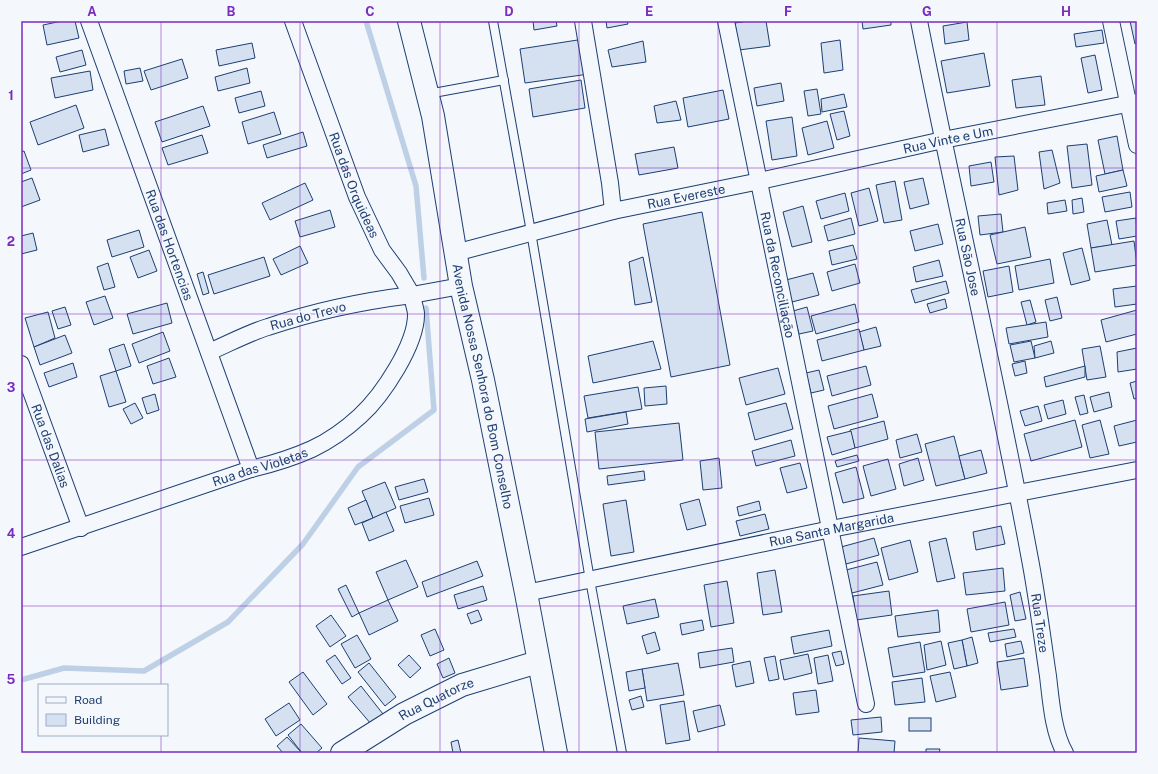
<svg xmlns="http://www.w3.org/2000/svg" width="1158" height="774" font-family="'Public Sans',sans-serif">
  <style>
    .lines { fill: none; stroke-linecap: round; stroke-linejoin: round }
    .stream { stroke: #bed0e5; stroke-width: 5.5 }
    .building { fill: #d5e0f0; stroke: #1d3f73 }
    .lane-casing { stroke: #1d3f73; stroke-width: 10 }
    .street-casing { stroke: #1d3f73; stroke-width: 18 }
    .secondary-casing { stroke: #1d3f73; stroke-width: 24 }
    .primary-casing { stroke: #1d3f73; stroke-width: 24 }
    .lane { stroke: #f4f7fb; stroke-width: 8 }
    .street { stroke: #f4f7fb; stroke-width: 16 }
    .secondary { stroke: #f4f7fb; stroke-width: 22 }
    .primary { stroke: #f4f7fb; stroke-width: 22 }
    .grid { fill: none; stroke: #7b2cbf; stroke-width: 1; stroke-opacity: 0.55 }
    .labels { text-anchor: middle; dominant-baseline: central; stroke-width: 3; stroke-linejoin: round; paint-order: stroke }
    .street-label { font-size: 13px; fill: #1d3f73; stroke: #f4f7fb }
    .neatline { fill: none; stroke: #7b2cbf; stroke-width: 1.5 }
    .grid-label { font-size: 13px; text-anchor: middle; font-weight: bold; fill: #7b2cbf }
  </style>
  <rect width="100%" height="100%" fill="#f4f7fb"/>
  <g class="lines">
    <!-- stream -->
    <g class="stream">
      <path d="M366 21 416 186 424 278"/>
      <path d="M21 680 64 668 144 671 228 622 303 544 358 467 434 410 426 308"/>
    </g>
  </g>
  <!-- building -->
  <g class="building">
    <path d="M62 21H75L79 38 47 45 43 25Z"/>
    <path d="M533 21H556L557 26 534 30Z"/>
    <path d="M606 21H627L628 24 607 28Z"/>
    <path d="M748 21H766L770 46 739 50 735 23Z"/>
    <path d="M862 21H891V25L863 29Z"/>
    <path d="M1130 21H1137V43L1135 44Z"/>
    <path d="M967 22 969 40 945 44 943 26Z"/>
    <path d="M1102 30 1104 43 1076 47 1074 34Z"/>
    <path d="M584 39 589 74 525 83 520 49Z"/>
    <path d="M840 40 843 70 824 73 821 43Z"/>
    <path d="M643 41 646 62 612 67 608 50Z"/>
    <path d="M252 43 255 58 219 66 216 50Z"/>
    <path d="M82 50 86 65 60 72 56 57Z"/>
    <path d="M984 53 990 86 947 93 941 61Z"/>
    <path d="M1095 55 1102 90 1088 93 1081 58Z"/>
    <path d="M182 59 188 78 151 90 144 71Z"/>
    <path d="M140 68 143 81 126 84 124 71Z"/>
    <path d="M247 68 250 83 218 91 215 77Z"/>
    <path d="M90 71 93 90 55 98 51 78Z"/>
    <path d="M1041 76 1045 105 1016 108 1012 80Z"/>
    <path d="M581 80 585 108 533 117 529 89Z"/>
    <path d="M781 83 784 101 757 106 754 88Z"/>
    <path d="M817 89 821 114 808 116 804 91Z"/>
    <path d="M723 90 729 119 688 127 683 98Z"/>
    <path d="M261 91 265 106 239 113 235 98Z"/>
    <path d="M844 94 847 107 822 112 821 99Z"/>
    <path d="M676 101 681 120 657 123 654 106Z"/>
    <path d="M76 105 84 128 38 145 30 122Z"/>
    <path d="M203 106 210 126 162 142 155 122Z"/>
    <path d="M844 111 850 136 837 140 830 114Z"/>
    <path d="M274 112 281 134 248 144 242 122Z"/>
    <path d="M792 117 797 156 772 160 766 121Z"/>
    <path d="M827 121 834 148 808 155 802 128Z"/>
    <path d="M105 129 109 145 83 152 79 135Z"/>
    <path d="M303 132 307 146 267 158 263 145Z"/>
    <path d="M202 135 208 153 168 165 162 148Z"/>
    <path d="M1117 136 1123 170 1105 174 1098 140Z"/>
    <path d="M1087 144 1092 185 1072 188 1067 146Z"/>
    <path d="M674 147 678 168 639 175 635 154Z"/>
    <path d="M1052 150 1060 183 1044 189 1039 152Z"/>
    <path d="M24 151 31 170 21 174V152Z"/>
    <path d="M1014 156 1018 190 999 195 995 157Z"/>
    <path d="M991 162 994 182 971 186 969 166Z"/>
    <path d="M1123 170 1127 186 1099 192 1096 176Z"/>
    <path d="M32 178 40 200 21 207V182Z"/>
    <path d="M923 178 929 204 910 209 904 182Z"/>
    <path d="M895 181 902 220 884 223 876 185Z"/>
    <path d="M305 183 313 200 270 220 262 203Z"/>
    <path d="M869 188 878 221 859 226 851 193Z"/>
    <path d="M1130 192 1132 207 1105 212 1102 197Z"/>
    <path d="M845 193 849 211 821 219 816 201Z"/>
    <path d="M1082 198 1084 212 1073 214 1072 200Z"/>
    <path d="M1065 200 1067 211 1048 214 1047 203Z"/>
    <path d="M803 206 812 242 792 247 783 212Z"/>
    <path d="M330 210 335 227 300 237 295 221Z"/>
    <path d="M702 212 730 365 671 377 643 224Z"/>
    <path d="M1001 214 1003 232 980 235 978 216Z"/>
    <path d="M851 218 855 234 828 241 824 226Z"/>
    <path d="M1136 218 1137 236 1119 239 1116 221Z"/>
    <path d="M1107 220 1112 245 1091 248 1087 224Z"/>
    <path d="M938 224 943 244 915 251 910 231Z"/>
    <path d="M1025 227 1031 257 997 264 990 235Z"/>
    <path d="M139 230 144 247 112 257 107 240Z"/>
    <path d="M33 233 37 250 21 254V236Z"/>
    <path d="M1134 241 1137 265 1095 272 1091 248Z"/>
    <path d="M853 245 857 259 832 265 829 251Z"/>
    <path d="M300 246 308 263 281 275 273 259Z"/>
    <path d="M1082 248 1090 280 1071 285 1063 253Z"/>
    <path d="M149 250 157 271 138 278 130 257Z"/>
    <path d="M264 257 270 276 214 294 208 275Z"/>
    <path d="M643 257 652 302 635 305 629 262Z"/>
    <path d="M1050 259 1054 283 1019 290 1015 266Z"/>
    <path d="M939 260 943 276 916 282 913 267Z"/>
    <path d="M108 263 115 287 104 290 97 267Z"/>
    <path d="M855 264 860 283 832 291 827 272Z"/>
    <path d="M1009 266 1013 292 988 297 983 271Z"/>
    <path d="M203 272 209 293 203 295 197 274Z"/>
    <path d="M813 273 819 295 792 302 786 280Z"/>
    <path d="M946 281 949 293 915 303 911 290Z"/>
    <path d="M1137 286V304L1115 307 1113 289Z"/>
    <path d="M105 296 113 318 94 325 86 302Z"/>
    <path d="M1057 297 1062 318 1050 321 1045 300Z"/>
    <path d="M945 299 947 308 930 313 927 304Z"/>
    <path d="M1030 300 1036 322 1027 325 1021 302Z"/>
    <path d="M167 303 172 323 133 334 127 314Z"/>
    <path d="M855 304 859 322 816 334 811 316Z"/>
    <path d="M65 307 71 325 58 329 52 311Z"/>
    <path d="M807 307 813 331 799 334 793 311Z"/>
    <path d="M1137 310V334L1106 342 1101 320Z"/>
    <path d="M48 312 55 338 34 347 25 318Z"/>
    <path d="M1046 322 1048 337 1009 344 1006 328Z"/>
    <path d="M876 327 881 346 864 350 859 332Z"/>
    <path d="M859 329 864 350 822 361 817 340Z"/>
    <path d="M163 332 170 351 139 363 132 344Z"/>
    <path d="M65 335 72 353 40 365 34 347Z"/>
    <path d="M653 341 661 369 593 383 588 356Z"/>
    <path d="M1031 341 1035 358 1014 362 1010 345Z"/>
    <path d="M1051 341 1054 353 1035 358 1034 346Z"/>
    <path d="M124 344 131 366 116 371 109 349Z"/>
    <path d="M1100 346 1106 377 1087 380 1082 349Z"/>
    <path d="M1137 348V369L1118 372 1117 352Z"/>
    <path d="M169 358 176 377 153 384 147 366Z"/>
    <path d="M1025 361 1027 373 1015 376 1012 364Z"/>
    <path d="M73 363 77 377 49 387 44 373Z"/>
    <path d="M866 366 871 385 832 396 827 376Z"/>
    <path d="M1085 366V377L1046 387 1044 377Z"/>
    <path d="M778 368 785 394 746 405 739 378Z"/>
    <path d="M819 370 824 390 811 393 806 373Z"/>
    <path d="M116 371 126 402 109 407 100 376Z"/>
    <path d="M1137 381V398L1134 399 1130 383Z"/>
    <path d="M666 386 667 404 645 406 644 388Z"/>
    <path d="M638 387 642 409 588 418 584 396Z"/>
    <path d="M1109 392 1112 407 1094 412 1090 397Z"/>
    <path d="M155 394 159 410 147 414 142 398Z"/>
    <path d="M872 394 878 417 834 429 828 406Z"/>
    <path d="M1084 395 1088 413 1080 415 1075 397Z"/>
    <path d="M1063 400 1066 414 1048 419 1044 405Z"/>
    <path d="M135 403 143 418 131 424 123 409Z"/>
    <path d="M786 403 793 429 755 440 748 413Z"/>
    <path d="M1038 406 1042 421 1025 426 1020 411Z"/>
    <path d="M626 412 628 424 587 432 585 419Z"/>
    <path d="M1075 420 1082 447 1031 461 1024 434Z"/>
    <path d="M1100 420 1109 454 1090 458 1082 425Z"/>
    <path d="M1137 420V442L1119 446 1114 426Z"/>
    <path d="M884 421 888 439 855 448 850 430Z"/>
    <path d="M679 423 683 460 599 469 595 432Z"/>
    <path d="M851 431 855 448 832 455 827 437Z"/>
    <path d="M917 434 922 452 900 458 896 440Z"/>
    <path d="M954 436 965 479 936 486 925 444Z"/>
    <path d="M791 440 795 456 756 466 752 451Z"/>
    <path d="M981 450 987 473 965 479 959 456Z"/>
    <path d="M857 455 859 461 837 467 835 461Z"/>
    <path d="M719 458 722 488 703 490 700 461Z"/>
    <path d="M918 458 924 480 904 486 899 464Z"/>
    <path d="M888 459 896 489 871 496 863 466Z"/>
    <path d="M800 463 807 488 787 493 780 468Z"/>
    <path d="M856 467 864 498 843 503 835 473Z"/>
    <path d="M644 471 645 480 608 485 607 476Z"/>
    <path d="M424 479 428 492 399 500 395 487Z"/>
    <path d="M385 482 396 508 373 518 362 491Z"/>
    <path d="M429 498 434 515 405 523 400 506Z"/>
    <path d="M699 499 706 525 687 530 680 504Z"/>
    <path d="M366 500 373 518 355 525 348 508Z"/>
    <path d="M626 500 634 552 611 556 603 504Z"/>
    <path d="M759 501 761 510 739 516 737 507Z"/>
    <path d="M386 512 394 531 369 541 362 523Z"/>
    <path d="M765 514 769 529 740 536 736 521Z"/>
    <path d="M1001 526 1005 544 976 550 973 532Z"/>
    <path d="M874 538 879 555 846 564 841 547Z"/>
    <path d="M946 538 955 578 937 582 929 542Z"/>
    <path d="M910 540 918 572 889 580 881 548Z"/>
    <path d="M406 560 418 587 388 600 376 572Z"/>
    <path d="M477 561 483 576 427 597 422 582Z"/>
    <path d="M877 562 883 585 852 593 846 570Z"/>
    <path d="M1003 568 1005 591 966 595 963 573Z"/>
    <path d="M775 570 782 612 763 615 757 573Z"/>
    <path d="M727 581 734 623 711 627 704 585Z"/>
    <path d="M346 585 359 613 352 617 338 589Z"/>
    <path d="M483 586 487 600 458 609 454 595Z"/>
    <path d="M889 591 892 615 856 620 853 596Z"/>
    <path d="M1020 592 1026 619 1015 621 1010 595Z"/>
    <path d="M655 599 659 617 627 624 623 606Z"/>
    <path d="M388 600 398 621 369 635 359 613Z"/>
    <path d="M1005 602 1009 625 971 632 967 609Z"/>
    <path d="M478 610 482 620 471 624 467 614Z"/>
    <path d="M938 610 940 632 898 637 895 616Z"/>
    <path d="M331 615 346 636 330 647 316 626Z"/>
    <path d="M702 620 704 630 682 635 680 624Z"/>
    <path d="M435 629 444 650 430 656 421 635Z"/>
    <path d="M1014 629 1016 637 990 642 988 633Z"/>
    <path d="M829 630 832 646 794 654 791 637Z"/>
    <path d="M655 632 660 650 647 654 642 636Z"/>
    <path d="M357 635 371 659 355 668 341 644Z"/>
    <path d="M972 637 978 663 967 666 962 640Z"/>
    <path d="M962 640 967 666 954 669 948 643Z"/>
    <path d="M941 641 946 665 927 670 924 645Z"/>
    <path d="M1021 641 1024 653 1007 657 1005 644Z"/>
    <path d="M920 642 925 672 893 677 888 648Z"/>
    <path d="M732 648 734 662 700 668 698 653Z"/>
    <path d="M841 651 844 664 836 666 832 653Z"/>
    <path d="M808 654 812 673 784 680 780 660Z"/>
    <path d="M335 655 351 678 342 684 326 661Z"/>
    <path d="M409 655 421 668 410 678 398 665Z"/>
    <path d="M828 655 833 681 818 684 814 658Z"/>
    <path d="M775 656 779 679 769 681 764 658Z"/>
    <path d="M449 658 455 673 443 678 437 664Z"/>
    <path d="M1024 658 1028 686 1001 690 997 662Z"/>
    <path d="M750 661 754 683 736 687 732 665Z"/>
    <path d="M369 663 396 697 385 706 358 672Z"/>
    <path d="M678 663 684 695 647 701 642 669Z"/>
    <path d="M642 669 645 688 629 691 626 672Z"/>
    <path d="M303 672 327 704 313 715 289 682Z"/>
    <path d="M950 672 956 697 936 702 930 676Z"/>
    <path d="M922 678 925 702 895 705 892 682Z"/>
    <path d="M361 686 383 714 371 724 348 697Z"/>
    <path d="M816 690 819 712 796 715 793 693Z"/>
    <path d="M641 696 644 707 632 710 629 700Z"/>
    <path d="M684 701 690 740 666 744 660 705Z"/>
    <path d="M289 703 300 720 276 736 265 719Z"/>
    <path d="M720 705 725 725 698 732 693 711Z"/>
    <path d="M881 717 882 732 853 735 851 720Z"/>
    <rect x="909" y="718" width="22" height="13"/>
    <path d="M301 724 322 748 316 753H302L288 735Z"/>
    <path d="M287 737 302 753H283L277 746Z"/>
    <path d="M859 738 895 741 894 753H858Z"/>
    <path d="M458 740 461 753H453L451 742Z"/>
    <path d="M926 749H940L939 753H926Z"/>
  </g>
  <g class="lines">
    <defs>
      <g id="lane">
        <path d="M493 21 531 232 590 580 622 753"/>
        <path d="M428 94 504 80"/>
      </g>
      <g id="street">
        <path id="s1" d="M89 21 251 469"/>
        <path id="s2" d="M293 21 357 197 382 250 399 273 412 295 461 286"/>
        <path d="M583 21 610 183 613 211"/>
        <path id="s3" d="M726 21 866 704"/>
        <path id="s4" d="M919 21C954 199 996 376 1029 554 1037 595 1042 636 1048 676 1051 701 1053 732 1065 753"/>
        <path d="M1111 21 1137 145"/>
        <path id="s5" d="M455 253 613 211 760 181 943 140 1137 102"/>
        <path id="s6" d="M21 364 81 528"/>
        <path id="s7" d="M21 547 251 469C272 464 292 458 312 449 329 441 346 429 360 416 382 396 417 344 416 313 415 307 413 301 412 295 363 301 315 311 268 327 248 333 228 344 209 352"/>
        <path id="s8" d="M526 593 831 529 1137 470"/>
      </g>
      <g id="secondary">
        <path id="s9" d="M342 753 404 714 462 685 538 662"/>
      </g>
      <g id="primary">
        <path id="s10" d="M409 21 433 116 461 286 483 380 526 593 556 753"/>
      </g>
    </defs>
    <!-- lane casing -->
    <use href="#lane" class="lane-casing"/>
    <!-- street casing -->
    <use href="#street" class="street-casing"/>
    <!-- secondary casing -->
    <use href="#secondary" class="secondary-casing"/>
    <!-- primary casing -->
    <use href="#primary" class="primary-casing"/>
    <!-- lane -->
    <use href="#lane" class="lane"/>
    <!-- street -->
    <use href="#street" class="street"/>
    <!-- secondary -->
    <use href="#secondary" class="secondary"/>
    <!-- primary -->
    <use href="#primary" class="primary"/>
  </g>
  <!-- grid -->
  <path class="grid" d="M161 21V685M300 21V753M440 21V753M579 21V753M718 21V753M858 21V753M997 21V753M21 168H1137M21 314H1137M21 460H1137M21 606H1137M161 735V753"/>
  <g class="labels">
    <!-- street labels -->
    <g class="street-label">
      <text stroke="none"><textPath href="#s5" startOffset="506">Rua Vinte e Um</textPath></text>
      <text stroke="none"><textPath href="#s2" startOffset="175">Rua das Orquideas</textPath></text>
      <text stroke="none"><textPath href="#s5" startOffset="238">Rua Evereste</textPath></text>
      <text stroke="none"><textPath href="#s1" startOffset="238">Rua das Hortencias</textPath></text>
      <text stroke="none"><textPath href="#s4" startOffset="241">Rua São Jose</textPath></text>
      <text stroke="none"><textPath href="#s3" startOffset="259">Rua da Reconciliação</textPath></text>
      <text transform="translate(308 316) rotate(-15)">Rua do Trevo</text>
      <text stroke="none"><textPath href="#s10" startOffset="373">Avenida Nossa Senhora do Bom Conselho</textPath></text>
      <text stroke="none"><textPath href="#s6" startOffset="87">Rua das Dalias</textPath></text>
      <text stroke="none"><textPath href="#s7" startOffset="252">Rua das Violetas</textPath></text>
      <text stroke="none"><textPath href="#s8" startOffset="312">Rua Santa Margarida</textPath></text>
      <text stroke="none"><textPath href="#s4" startOffset="614">Rua Treze</textPath></text>
      <text stroke="none"><textPath href="#s9" startOffset="109">Rua Quatorze</textPath></text>
    </g>
  </g>
  <!-- border -->
  <rect width="1158" height="774" fill="none" stroke="#f4f7fb" stroke-width="44"/>
  <!-- legend -->
  <rect x="38" y="684" width="130" height="52" fill="#f4f7fb" stroke="#9eadc5"/>
  <rect x="46" y="697" width="20" height="6" fill="#f4f7fb" stroke="#9eadc5"/>
  <text x="74" y="704" font-size="12" fill="#1d3f73">Road</text>
  <rect x="46" y="714" width="20" height="12" fill="#d5e0f0" stroke="#9eadc5"/>
  <text x="74" y="724" font-size="12" fill="#1d3f73">Building</text>
  <rect x="22" y="22" width="1114" height="730" class="neatline"/>
  <g class="grid-label">
    <text x="92" y="16">A</text>
    <text x="231" y="16">B</text>
    <text x="370" y="16">C</text>
    <text x="509" y="16">D</text>
    <text x="649" y="16">E</text>
    <text x="788" y="16">F</text>
    <text x="927" y="16">G</text>
    <text x="1066" y="16">H</text>
    <text x="11" y="100">1</text>
    <text x="11" y="246">2</text>
    <text x="11" y="392">3</text>
    <text x="11" y="538">4</text>
    <text x="11" y="684">5</text>
  </g>
</svg>
